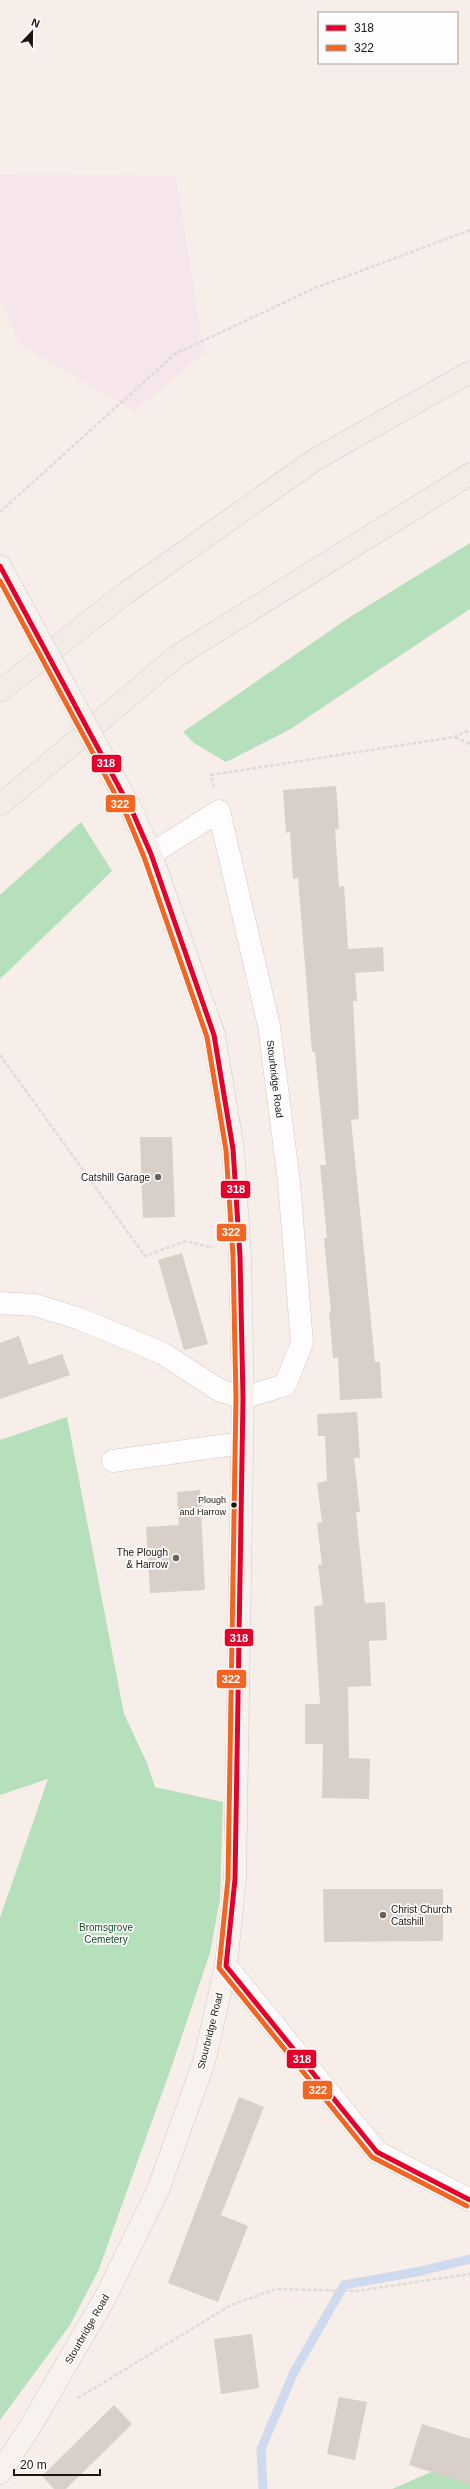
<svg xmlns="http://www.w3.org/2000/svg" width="470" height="2489" font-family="Helvetica,sans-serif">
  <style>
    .industrial { fill: #f6e5ea }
    .green { fill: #b6dfbb }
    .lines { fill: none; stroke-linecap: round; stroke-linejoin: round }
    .stream { stroke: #cfdaee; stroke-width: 9 }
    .building { fill: #d8cfc9 }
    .minor-casing { stroke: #d2c9c4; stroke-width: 23 }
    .major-casing { stroke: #cfcac7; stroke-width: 23 }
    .highway-casing { stroke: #cfcac7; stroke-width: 23 }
    .path { stroke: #dedbda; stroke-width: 2.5; stroke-dasharray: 4 2; stroke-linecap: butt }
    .minor { stroke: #fefcfc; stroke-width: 22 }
    .major { stroke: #f8f2ee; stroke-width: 22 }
    .highway { stroke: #f3ebe6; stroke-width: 22 }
    .major-bridge-casing { stroke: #cfcac7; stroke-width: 23; stroke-linecap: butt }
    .major-bridge { stroke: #f8f2ee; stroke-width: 22 }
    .bus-1-casing { stroke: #fdfdfd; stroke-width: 8 }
    .bus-2-casing { stroke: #fdfdfd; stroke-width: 8 }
    .bus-1 { stroke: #e4002b; stroke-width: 5 }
    .bus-2 { stroke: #f26522; stroke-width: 5 }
    .poi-dot { fill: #6a615c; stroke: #fdfdfd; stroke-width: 1.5 }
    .bus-dot { fill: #1e1510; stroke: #fdfdfd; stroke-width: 1.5 }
    .labels { text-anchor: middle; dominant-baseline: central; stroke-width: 3.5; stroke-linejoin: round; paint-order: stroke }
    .bus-label { font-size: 9px; fill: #1e1510; stroke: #fdfdfd; text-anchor: end }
    .street-label { font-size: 10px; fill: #1e1510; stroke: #fdfdfd }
    .poi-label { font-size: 10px; fill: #1e1510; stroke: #fdfdfd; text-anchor: end }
    .park-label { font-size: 10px; fill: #124f28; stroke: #fdfdfd }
    .line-badge { stroke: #fdfdfd; stroke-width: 1.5 }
    .badge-label { font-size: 11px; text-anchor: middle; font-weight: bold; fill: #fff }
  </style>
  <rect width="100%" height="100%" fill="#f7eee9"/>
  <!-- industrial -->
  <path class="industrial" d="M0 174 176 176 204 353 134 411 19 343 0 298Z"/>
  <!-- green -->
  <g class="green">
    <path d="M470 543V609L289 730 226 762 194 743 183 732 350 617Z"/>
    <path d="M81 822 112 871 0 979V895Z"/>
    <path d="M67 1417 124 1714 147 1763 155 1787 223 1802 220 1899 210 1953 171 2068 99 2269 70 2325 0 2420V1918L48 1779 0 1795V1440Z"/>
    <path d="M431 2472 470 2479V2489H392Z"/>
  </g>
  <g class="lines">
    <!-- stream -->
    <path class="stream" d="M263 2489 261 2449 294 2372 344 2285 416 2272 470 2259"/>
  </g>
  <!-- building -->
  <g class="building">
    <path d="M336 786 339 829H335L339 887 344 886 348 949 383 947 384 971 355 973 357 1001H353L359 1119 351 1120 375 1362H380L382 1398 340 1400 338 1358H333L329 1312H331L324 1238H327L320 1165H326L315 1052H312L298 878 293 879 290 832 286 833 283 790Z"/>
    <path d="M140 1137H172L175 1217 143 1218Z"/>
    <path d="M182 1253 208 1344 184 1350 158 1260Z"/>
    <path d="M19 1336 29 1365 62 1354 70 1375 0 1399V1343Z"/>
    <path d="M357 1412 360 1458H354L360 1512H356L365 1603 385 1602 387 1640 369 1641 371 1686 348 1687 349 1758 370 1759 369 1799 322 1798 323 1744H305V1704H320L314 1606 323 1605 318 1565H322L317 1523 322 1522 317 1483 327 1481 325 1436H318L317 1414Z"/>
    <path d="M200 1490 205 1590 150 1593 146 1527 179 1525 177 1492Z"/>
    <path d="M323 1889H443V1941L324 1942Z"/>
    <path d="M239 2097 264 2107 221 2215 248 2226 218 2302 168 2283Z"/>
    <path d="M252 2334 259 2388 221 2394 214 2339Z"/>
    <path d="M339 2397 367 2402 355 2460 327 2454Z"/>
    <path d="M114 2405 132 2424 66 2489H54L42 2476Z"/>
    <path d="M422 2424 470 2439V2484L409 2465Z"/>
  </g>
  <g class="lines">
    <defs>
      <g id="minor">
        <path d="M0 1303 35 1305 80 1319 162 1353 219 1390 243 1398 285 1385 302 1343 289 1182 269 1026 219 811 151 854"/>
        <path d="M113 1461 242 1443"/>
        <path d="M226 1966 377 2152 470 2200"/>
      </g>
      <g id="major">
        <path d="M0 566 10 584"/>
        <path d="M0 2473 30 2427 106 2296 158 2190 204 2062 226 1966 235 1879 243 1398 240 1256 233 1149 214 1035 151 854 133 813"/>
      </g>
      <g id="highway">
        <path d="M0 691 123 595 316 459 470 372"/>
        <path d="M0 805 177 656 470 474"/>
      </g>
    </defs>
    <!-- minor casing -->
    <use href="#minor" class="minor-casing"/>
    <!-- major casing -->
    <use href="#major" class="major-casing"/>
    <!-- highway casing -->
    <use href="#highway" class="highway-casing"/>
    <!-- path -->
    <g class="path">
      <path d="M0 512 175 354 315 288 470 230"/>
      <path d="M455 737 470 744"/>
      <path d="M214 787 211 775 454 737 470 730"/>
      <path d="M0 1055 145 1256 186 1241 213 1248"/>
      <path d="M78 2398 231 2305 276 2289 356 2291 470 2274"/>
    </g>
    <!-- minor -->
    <use href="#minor" class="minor"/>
    <!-- major -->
    <use href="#major" class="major"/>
    <!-- highway -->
    <use href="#highway" class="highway"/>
    <defs>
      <path id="major-bridge" d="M10 584 133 813"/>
    </defs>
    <!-- major-bridge casing -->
    <use href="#major-bridge" class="major-bridge-casing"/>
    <!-- major-bridge -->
    <use href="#major-bridge" class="major-bridge"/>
    <defs>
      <path id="bus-1" d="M0 566 133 813 151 854 214 1035 233 1149 240 1256 243 1398 235 1879 226 1966 377 2152 470 2200"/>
      <path id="bus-2" d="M0 581 127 816 144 857 207 1037 226 1150 233 1256 236 1398 228 1879 219 1968 372 2157 467 2206"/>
    </defs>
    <!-- bus-1 casing -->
    <use href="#bus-1" class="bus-1-casing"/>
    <!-- bus-2 casing -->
    <use href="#bus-2" class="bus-2-casing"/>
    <!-- bus-1 -->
    <use href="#bus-1" class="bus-1"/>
    <!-- bus-2 -->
    <use href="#bus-2" class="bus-2"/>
  </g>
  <!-- markers -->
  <g class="poi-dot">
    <circle cx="158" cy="1177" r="4"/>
    <circle cx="176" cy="1558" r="4"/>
    <circle cx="383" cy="1915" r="4"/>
  </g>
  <circle class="bus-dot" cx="234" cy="1505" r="3.5"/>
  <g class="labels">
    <!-- bus labels -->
    <g class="bus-label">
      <text x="226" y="1500">Plough<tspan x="226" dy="12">and Harrow</tspan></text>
    </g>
    <!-- street labels -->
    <g class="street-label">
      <text transform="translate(275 1079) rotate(83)">Stourbridge Road</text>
      <text transform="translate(210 2031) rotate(-76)">Stourbridge Road</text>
      <text transform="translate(87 2329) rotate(-60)">Stourbridge Road</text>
    </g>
    <!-- poi labels -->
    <g class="poi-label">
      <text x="150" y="1177">Catshill Garage</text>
      <text x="168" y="1552">The Plough<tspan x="168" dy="12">&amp; Harrow</tspan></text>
      <text x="391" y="1909" text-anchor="start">Christ Church<tspan x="391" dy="12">Catshill</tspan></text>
    </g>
    <!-- park labels -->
    <g class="park-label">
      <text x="106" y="1927">Bromsgrove<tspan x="106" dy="12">Cemetery</tspan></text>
    </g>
  </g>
  <g class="line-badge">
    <rect x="91" y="754" width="31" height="19" rx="4" fill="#e4002b"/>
    <rect x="105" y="794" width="31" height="19" rx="4" fill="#f26522"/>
    <rect x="220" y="1180" width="31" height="19" rx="4" fill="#e4002b"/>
    <rect x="216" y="1223" width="31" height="19" rx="4" fill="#f26522"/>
    <rect x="224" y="1628" width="30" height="19" rx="4" fill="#e4002b"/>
    <rect x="216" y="1669" width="31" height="20" rx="4" fill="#f26522"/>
    <rect x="286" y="2049" width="31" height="20" rx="4" fill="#e4002b"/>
    <rect x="302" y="2080" width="31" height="20" rx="4" fill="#f26522"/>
  </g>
  <g class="badge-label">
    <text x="106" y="767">318</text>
    <text x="120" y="808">322</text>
    <text x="236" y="1193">318</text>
    <text x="231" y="1236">322</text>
    <text x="239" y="1642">318</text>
    <text x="231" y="1683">322</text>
    <text x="302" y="2063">318</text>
    <text x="318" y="2094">322</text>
  </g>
  <!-- legend -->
  <rect x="318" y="12" width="140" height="52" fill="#fdfdfd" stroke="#a4a09e"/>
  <rect x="326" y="25" width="20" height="6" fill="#e4002b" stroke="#a4a09e"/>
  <text x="354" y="32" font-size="12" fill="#1e1510">318</text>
  <rect x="326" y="45" width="20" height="6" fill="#f26522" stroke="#a4a09e"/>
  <text x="354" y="52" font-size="12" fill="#1e1510">322</text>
  <!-- north arrow -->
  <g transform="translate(32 32) rotate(22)" stroke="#fdfdfd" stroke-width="3" paint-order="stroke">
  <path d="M0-3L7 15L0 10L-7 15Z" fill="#1e1510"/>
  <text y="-6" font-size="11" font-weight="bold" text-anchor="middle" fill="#1e1510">N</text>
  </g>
  <!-- scale -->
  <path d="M14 2469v6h86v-6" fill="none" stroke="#1e1510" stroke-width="2"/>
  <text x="20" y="2469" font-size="12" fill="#1e1510" stroke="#fdfdfd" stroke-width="3" paint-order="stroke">20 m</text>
</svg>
